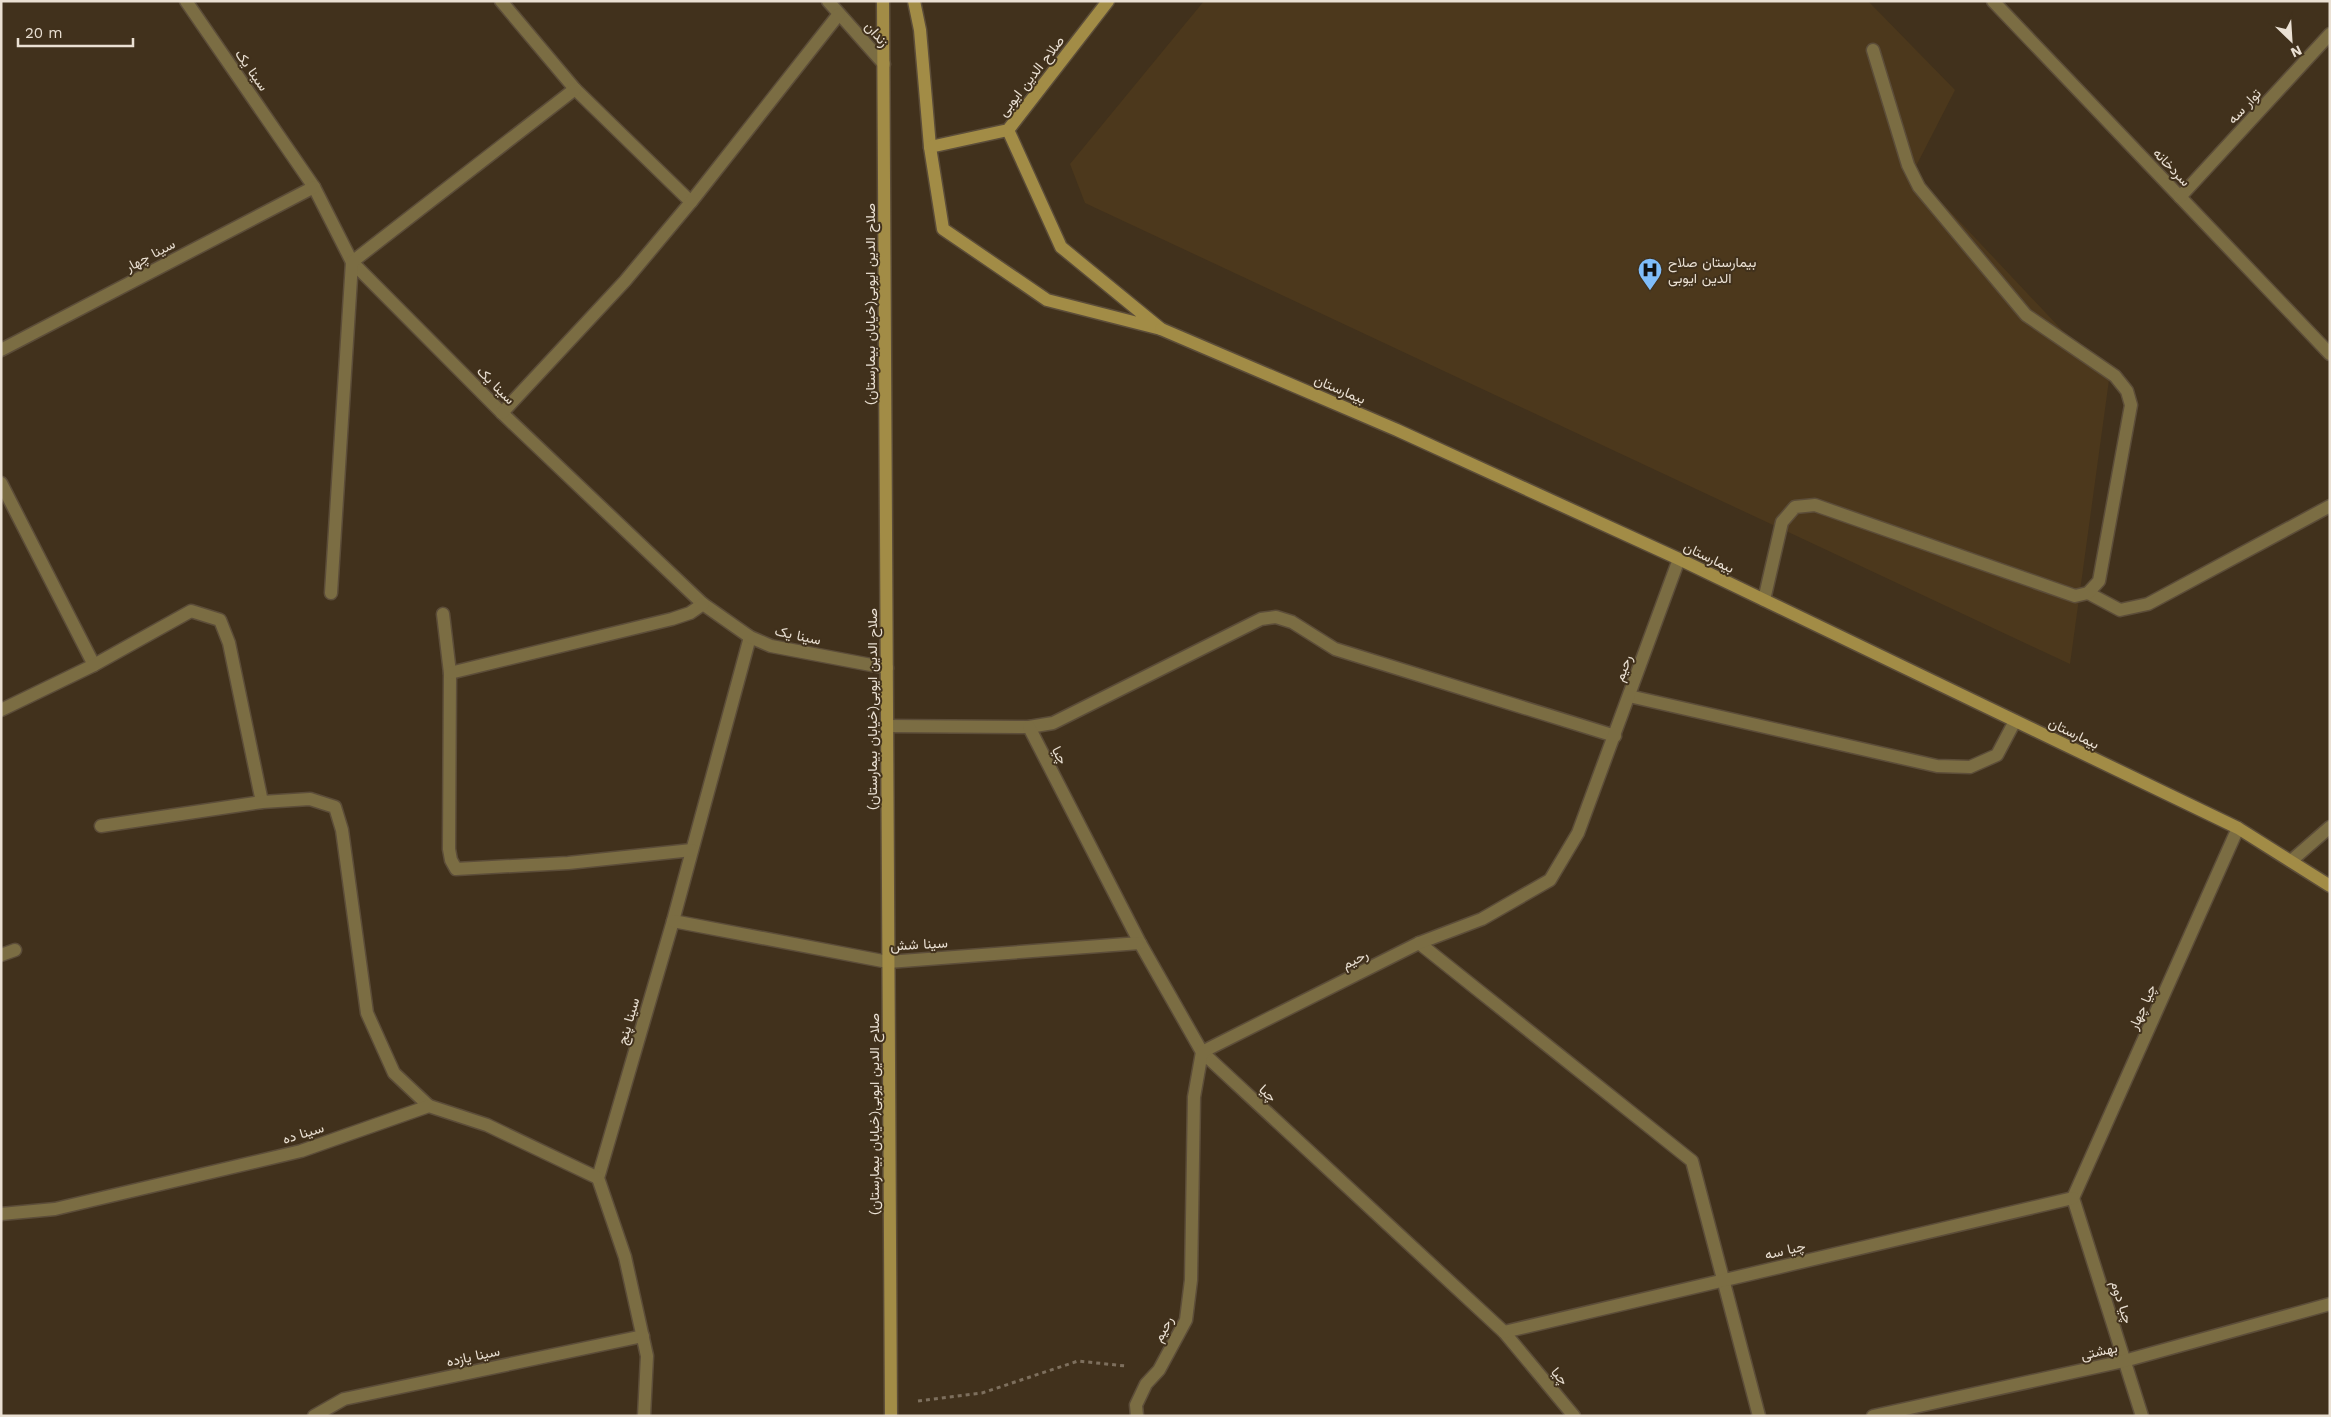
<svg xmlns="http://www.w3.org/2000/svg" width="2331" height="1417" font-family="'Work Sans',Vazirmatn,sans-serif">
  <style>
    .built { fill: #4c381c }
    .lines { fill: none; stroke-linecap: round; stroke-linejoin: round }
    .lane-casing { stroke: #5c4d39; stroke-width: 15 }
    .street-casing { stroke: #5c4d39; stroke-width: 15 }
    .secondary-casing { stroke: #5c4d39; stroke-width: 15 }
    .path { stroke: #7d6f5d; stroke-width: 3; stroke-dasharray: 4 4; stroke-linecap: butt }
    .lane { stroke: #7b6d43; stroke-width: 12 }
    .street { stroke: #7b6d43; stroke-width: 12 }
    .secondary { stroke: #a28c46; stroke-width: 12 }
    .labels { text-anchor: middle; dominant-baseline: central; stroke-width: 4; stroke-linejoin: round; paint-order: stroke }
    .street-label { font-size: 14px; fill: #eae0d3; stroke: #41311c }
    .poi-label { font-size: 14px; fill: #eae0d3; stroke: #41311c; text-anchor: start }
  </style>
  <rect width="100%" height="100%" fill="#41311c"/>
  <!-- built -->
  <path class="built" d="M1204 1H1868L1955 90 1913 172 2109 380 2070 664 1085 203 1070 164Z"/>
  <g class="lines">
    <defs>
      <g id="lane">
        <path d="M2088 593 2120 610 2148 604 2330 506"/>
        <path d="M1764 600 1782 522 1795 507 1815 505 2075 596 2088 593 2099 581 2131 405 2127 391 2115 376 2026 315 1919 187 1908 165 1873 50"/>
        <path d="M314 1416 344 1399 643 1336"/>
        <path d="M644 1416 647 1356 625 1257 598 1178 673 921 750 637"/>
      </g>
      <g id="street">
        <path d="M186 1 314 187 352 262 502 413 703 604 750 637 771 646 887 668"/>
        <path d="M501 1 575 89 691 202"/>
        <path d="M828 1 884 64"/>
        <path d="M1993 1 2330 354"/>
        <path d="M2180 197 2330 34"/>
        <path d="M1 350 314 187"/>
        <path d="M502 413 625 281 691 202 839 14"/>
        <path d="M1 483 94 665"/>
        <path d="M331 593 352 262 575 89"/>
        <path d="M443 614 450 673 449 849 451 860 456 869 568 863 692 850"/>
        <path d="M450 673 672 619 690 613 703 604"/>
        <path d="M1629 696 1937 766 1970 767 1997 755 2015 721"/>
        <path d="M1 710 94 665 191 611 220 620 229 643 262 802"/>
        <path d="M887 726 1029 727 1053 723 1261 619 1276 617 1292 622 1335 649 1615 736"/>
        <path d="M1029 727 1140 943 1202 1052 1504 1332 1574 1416"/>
        <path d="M101 826 262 802 310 799 335 807 342 830 367 1013 394 1073 429 1106"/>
        <path d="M2291 861 2330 827"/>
        <path d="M673 921 888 962 1140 943"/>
        <path d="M1419 943 1692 1161 1759 1416"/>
        <path d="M1 955 15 950"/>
        <path d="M2073 1198 2238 828"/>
        <path d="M2073 1198 2142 1416"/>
        <path d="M1 1214 55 1209 301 1151 429 1106 487 1125 598 1178"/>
        <path d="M1504 1332 2073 1198"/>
        <path d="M1137 1416 1136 1405 1146 1384 1159 1370 1186 1320 1191 1280 1194 1097 1202 1052 1419 943 1482 919 1550 880 1578 833 1679 559"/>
        <path d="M1873 1416 2124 1361 2330 1304"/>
      </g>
      <g id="secondary">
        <path d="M883 1 891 1416"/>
        <path d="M914 1 920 30 930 147 943 229 1047 300 1161 329 1061 247 1008 130"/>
        <path d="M930 147 1008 130 1108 1"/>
        <path d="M1161 329 1397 430 1679 559 2238 828 2330 886"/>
      </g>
    </defs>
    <!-- lane casing -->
    <use href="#lane" class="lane-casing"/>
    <!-- street casing -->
    <use href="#street" class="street-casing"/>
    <!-- secondary casing -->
    <use href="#secondary" class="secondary-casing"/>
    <!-- path -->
    <path class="path" d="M918 1401 982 1393 1078 1361 1126 1366"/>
    <!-- lane -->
    <use href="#lane" class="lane"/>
    <!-- street -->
    <use href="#street" class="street"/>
    <!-- secondary -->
    <use href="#secondary" class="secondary"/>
  </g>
  <!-- icons -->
  <defs>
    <symbol id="hospital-pin" viewBox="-11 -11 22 30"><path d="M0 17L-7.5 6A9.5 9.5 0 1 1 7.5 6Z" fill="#7fbdfa" stroke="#41311c"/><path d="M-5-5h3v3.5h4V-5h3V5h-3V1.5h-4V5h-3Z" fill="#111"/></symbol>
  </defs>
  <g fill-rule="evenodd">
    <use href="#hospital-pin" x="1636" y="256" width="28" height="38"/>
  </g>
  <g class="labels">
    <!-- street labels -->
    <g class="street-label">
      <text transform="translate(877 34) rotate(49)">زندان</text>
      <text transform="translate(252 70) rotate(55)">سینا یک</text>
      <text transform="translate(1031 76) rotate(-52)">صلاح الدین ایوبی</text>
      <text transform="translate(2244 106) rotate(-47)">توار سه</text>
      <text transform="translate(2172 167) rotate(46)">سردخانه</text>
      <text transform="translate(150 255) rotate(-28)">سینا چهار</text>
      <text transform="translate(870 304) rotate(-90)">صلاح الدین ایوبی(خیابان بیمارستان)</text>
      <text transform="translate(496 385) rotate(45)">سینا یک</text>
      <text transform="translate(1340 389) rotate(23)">بیمارستان</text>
      <text transform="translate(1709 557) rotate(26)">بیمارستان</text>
      <text transform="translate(798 635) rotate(12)">سینا یک</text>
      <text transform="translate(1623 668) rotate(-70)">رحیم</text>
      <text transform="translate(872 709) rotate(-90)">صلاح الدین ایوبی(خیابان بیمارستان)</text>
      <text transform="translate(2074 733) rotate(26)">بیمارستان</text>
      <text transform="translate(1060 755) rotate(63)">چیا</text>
      <text transform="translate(919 944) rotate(-3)">سینا شش</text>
      <text transform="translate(1355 959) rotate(-27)">رحیم</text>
      <text transform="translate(2142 1007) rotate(-66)">چیا چهار</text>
      <text transform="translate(628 1021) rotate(-74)">سینا پنج</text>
      <text transform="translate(1268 1093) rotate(43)">چیا</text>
      <text transform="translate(874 1114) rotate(-90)">صلاح الدین ایوبی(خیابان بیمارستان)</text>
      <text transform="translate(303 1133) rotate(-17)">سینا ده</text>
      <text transform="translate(1785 1250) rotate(-13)">چیا سه</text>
      <text transform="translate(2122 1302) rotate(72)">چیا دوم</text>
      <text transform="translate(1163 1329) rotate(-63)">رحیم</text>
      <text transform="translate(2099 1351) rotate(-13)">بهشتی</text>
      <text transform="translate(473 1356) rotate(-12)">سینا یازده</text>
      <text transform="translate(1560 1376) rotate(50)">چیا</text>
    </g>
    <!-- poi labels -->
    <g class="poi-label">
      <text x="1668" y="262">بیمارستان صلاح<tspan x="1668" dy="16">الدین ایوبی</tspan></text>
    </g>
  </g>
  <!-- border -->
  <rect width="2331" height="1417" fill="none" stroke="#eae0d3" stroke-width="5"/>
  <!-- north arrow -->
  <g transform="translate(2291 40) rotate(155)" stroke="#41311c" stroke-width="4" paint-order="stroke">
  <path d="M0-4L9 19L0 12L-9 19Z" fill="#eae0d3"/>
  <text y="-8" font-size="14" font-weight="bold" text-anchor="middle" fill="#eae0d3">N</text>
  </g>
  <!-- scale -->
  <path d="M18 38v8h115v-8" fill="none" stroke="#eae0d3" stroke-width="2.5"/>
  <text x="25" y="38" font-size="15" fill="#eae0d3" stroke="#41311c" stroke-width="4" paint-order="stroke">20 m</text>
</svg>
